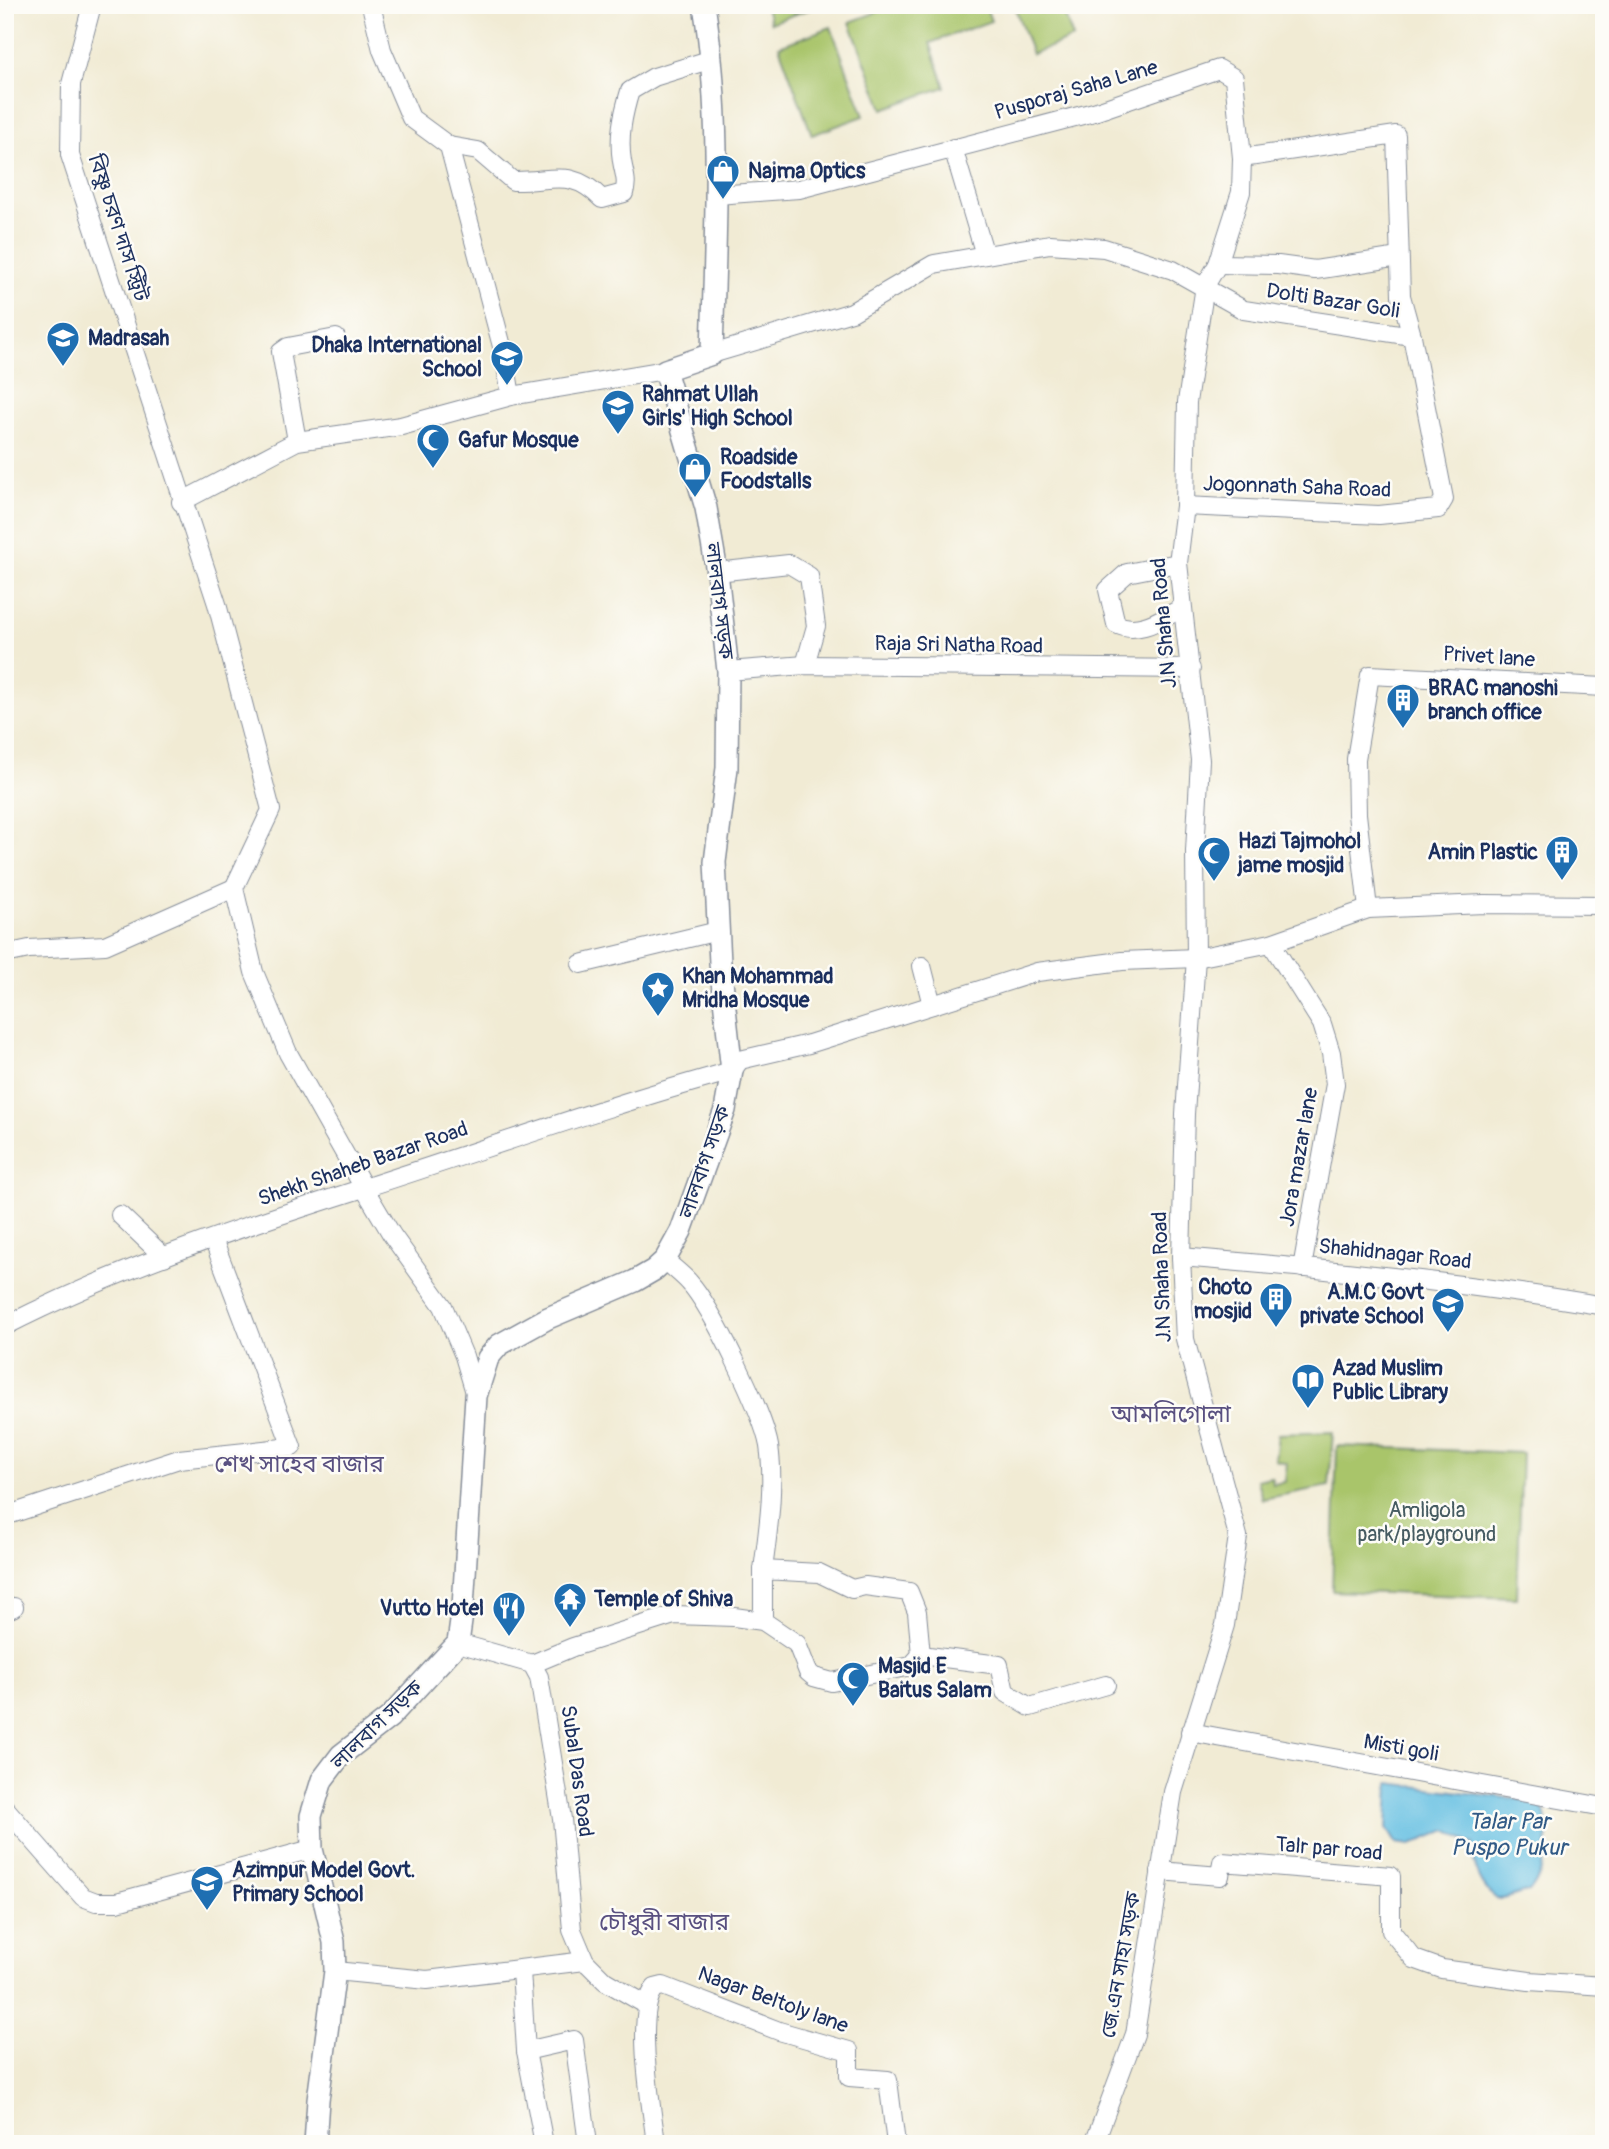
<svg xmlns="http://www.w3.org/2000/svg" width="1609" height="2149" font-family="Pangolin,'Noto Sans Bengali',sans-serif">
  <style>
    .green { fill: #a9c56b; stroke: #627a64; stroke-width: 2 }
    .water { fill: #65bfe2; stroke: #4077a0; stroke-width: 2 }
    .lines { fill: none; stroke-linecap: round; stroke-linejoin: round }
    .minor-casing { stroke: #868d99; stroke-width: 20 }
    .tertiary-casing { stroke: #868d99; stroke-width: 24 }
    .minor { stroke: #fff; stroke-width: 18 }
    .tertiary { stroke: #fff; stroke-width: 21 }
    .labels { text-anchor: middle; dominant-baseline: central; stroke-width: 5; stroke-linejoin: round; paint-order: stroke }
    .street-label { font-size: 21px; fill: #1b2f5e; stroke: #fdfcf7 }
    .poi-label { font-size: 21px; font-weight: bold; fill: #1b2f5e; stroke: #fdfcf7; text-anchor: start }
    .park-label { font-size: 21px; fill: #465c62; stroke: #fdfcf7 }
    .water-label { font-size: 23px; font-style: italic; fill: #315a86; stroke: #fdfcf7 }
    .quarter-label { font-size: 24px; fill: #595080; stroke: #fdfcf7 }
  </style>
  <rect width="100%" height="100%" fill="#fdfcf7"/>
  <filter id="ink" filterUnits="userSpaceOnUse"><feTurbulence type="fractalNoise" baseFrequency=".0143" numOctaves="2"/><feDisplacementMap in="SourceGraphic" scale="14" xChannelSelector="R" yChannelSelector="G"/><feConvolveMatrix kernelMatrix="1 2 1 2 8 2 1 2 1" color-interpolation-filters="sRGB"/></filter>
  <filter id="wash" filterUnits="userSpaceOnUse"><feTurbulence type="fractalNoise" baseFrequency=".00686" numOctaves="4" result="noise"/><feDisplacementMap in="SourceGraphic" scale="28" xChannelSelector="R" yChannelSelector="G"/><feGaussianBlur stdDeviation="1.57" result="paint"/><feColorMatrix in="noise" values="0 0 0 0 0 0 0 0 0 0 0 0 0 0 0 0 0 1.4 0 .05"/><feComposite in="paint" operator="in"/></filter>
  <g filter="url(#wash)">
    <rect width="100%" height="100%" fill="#f1ebd4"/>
    <!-- green -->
    <g class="green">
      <path d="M765 5H821L771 23Z"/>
      <path d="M896 5H985L991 21 930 43 945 87 883 109 850 22Z"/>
      <path d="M1014 5H1061L1073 38 1032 54Z"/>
      <path d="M831 27 864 116 812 135 779 46Z"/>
      <path d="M1333 1432 1329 1486 1262 1499 1257 1480 1271 1477 1273 1484 1285 1482 1287 1463 1275 1460 1278 1434Z"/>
      <path d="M1337 1446 1522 1453 1517 1598 1332 1591Z"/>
    </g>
    <!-- water -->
    <path class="water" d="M1389 1783 1540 1802C1553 1826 1547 1871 1529 1892 1517 1892 1510 1900 1497 1899 1480 1887 1472 1865 1473 1844L1447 1830 1411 1845 1396 1843 1387 1828Z"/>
  </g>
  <g filter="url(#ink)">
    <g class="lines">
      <defs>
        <g id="minor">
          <path d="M92 5 71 84 70 155 217 604 271 810 234 888 254 972 288 1053 364 1188 392 1235 443 1306 464 1356 476 1396"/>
          <path d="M371 5 382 50 411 118 449 146 504 354 511 396"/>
          <path d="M449 146 478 151 513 181C552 182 571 167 602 199L624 193C628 181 624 174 622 161 618 137 623 114 630 91L654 77 712 59"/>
          <path d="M953 148 985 255"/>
          <path d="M716 195 799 189 1094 112 1219 69 1234 78 1242 158 1241 192 1218 264 1205 286 1187 402 1185 506 1178 563 1200 760 1195 851 1196 958 1185 1114 1181 1257 1185 1339 1238 1536 1225 1625 1173 1792 1135 2034 1094 2144"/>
          <path d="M1218 264 1278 265 1315 270 1399 257"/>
          <path d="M712 354 852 312 934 264 1050 244 1104 248 1173 270 1244 310 1412 336 1401 296 1396 135 1242 158"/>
          <path d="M297 441 281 352 288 347 336 338"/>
          <path d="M181 502 297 441 401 426 511 396 665 370"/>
          <path d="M1185 506 1379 515 1438 509 1444 499 1412 336"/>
          <path d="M1178 563 1127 573 1108 590 1116 624C1139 636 1162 618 1182 608"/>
          <path d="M717 572 789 564 809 576 816 626 805 665"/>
          <path d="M728 671 805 665 1191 669"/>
          <path d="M1368 909 1357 814 1356 759 1370 675 1604 687"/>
          <path d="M1271 943 1322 1024 1331 1053 1335 1084 1302 1268"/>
          <path d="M5 954 29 949 105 945 234 888"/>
          <path d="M581 964 718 931"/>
          <path d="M922 966 932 1005"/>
          <path d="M120 1215 164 1257"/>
          <path d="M1181 1257C1323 1269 1463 1282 1604 1306"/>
          <path d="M665 1260C672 1267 682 1274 689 1282 712 1307 763 1413 769 1446 775 1487 768 1530 763 1570"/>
          <path d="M5 1326C121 1267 244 1226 367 1187 489 1148 608 1105 732 1071L740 1060 809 1044 1037 972 1122 961 1196 958 1271 943 1368 909 1484 904 1604 905"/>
          <path d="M5 1516 179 1459 292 1447 213 1239"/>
          <path d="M5 1611 14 1607"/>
          <path d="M763 1621V1570L819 1573 852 1589 865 1586 909 1592 917 1612 921 1655"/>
          <path d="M458 1643 532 1664 539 1677 562 1819 572 1930 585 1961 605 1981 645 2004"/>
          <path d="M532 1664 573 1647 674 1615 734 1617 763 1621 797 1644 808 1672 814 1677 832 1682 911 1666 921 1655 999 1665 1005 1692 1030 1707 1106 1685"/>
          <path d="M1190 1732 1604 1807"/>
          <path d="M5 1808 83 1897 96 1902H117L312 1849"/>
          <path d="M1160 1871 1220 1876 1222 1862 1391 1876V1931L1414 1959 1442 1969 1529 1981 1604 1986"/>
          <path d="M521 1970 526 2051 544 2144"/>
          <path d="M335 1971 427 1980 585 1961"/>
          <path d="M526 2051 574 2040 588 2144"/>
          <path d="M656 2144C652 2109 634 2013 655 1988L663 1986 779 2031 849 2051V2077L888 2080 896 2144"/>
        </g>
        <path id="tertiary" d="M315 2144 318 2100 335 1971 334 1942 312 1849 311 1816 322 1780 341 1755 390 1717 458 1643 463 1607 476 1396 488 1358 499 1345 548 1318 635 1281 654 1270 665 1260 681 1231 725 1110 732 1071 720 963 715 862 727 768 728 671 717 572 706 508 665 370 712 354C715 238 723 120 704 5"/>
      </defs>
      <!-- minor casing -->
      <use href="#minor" class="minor-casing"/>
      <!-- tertiary casing -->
      <use href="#tertiary" class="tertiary-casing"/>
      <!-- minor -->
      <use href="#minor" class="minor"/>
      <!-- tertiary -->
      <use href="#tertiary" class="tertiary"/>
    </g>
  </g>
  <!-- icons -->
  <defs>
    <symbol id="shop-pin" viewBox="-11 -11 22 30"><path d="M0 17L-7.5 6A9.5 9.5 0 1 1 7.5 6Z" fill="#1f6fb2" stroke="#fdfcf7"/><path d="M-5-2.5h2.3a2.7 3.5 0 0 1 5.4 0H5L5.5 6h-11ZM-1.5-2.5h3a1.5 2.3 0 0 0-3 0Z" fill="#fff"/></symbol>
    <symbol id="school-pin" viewBox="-11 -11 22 30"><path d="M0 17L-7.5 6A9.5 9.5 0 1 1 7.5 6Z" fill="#1f6fb2" stroke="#fdfcf7"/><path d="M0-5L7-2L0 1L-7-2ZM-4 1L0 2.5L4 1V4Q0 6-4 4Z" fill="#fff"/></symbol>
    <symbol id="mosque-pin" viewBox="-11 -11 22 30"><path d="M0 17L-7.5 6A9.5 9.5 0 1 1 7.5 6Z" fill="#1f6fb2" stroke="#fdfcf7"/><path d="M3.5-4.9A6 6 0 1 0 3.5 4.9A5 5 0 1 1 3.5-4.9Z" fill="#fff"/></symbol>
    <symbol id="building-pin" viewBox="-11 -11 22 30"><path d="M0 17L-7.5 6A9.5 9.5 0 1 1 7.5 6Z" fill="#1f6fb2" stroke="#fdfcf7"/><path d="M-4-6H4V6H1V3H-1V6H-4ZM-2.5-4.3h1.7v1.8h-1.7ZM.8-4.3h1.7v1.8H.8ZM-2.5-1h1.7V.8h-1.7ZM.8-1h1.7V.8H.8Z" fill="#fff"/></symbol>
    <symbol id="sight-pin" viewBox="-11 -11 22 30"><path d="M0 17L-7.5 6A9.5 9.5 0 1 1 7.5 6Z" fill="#1f6fb2" stroke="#fdfcf7"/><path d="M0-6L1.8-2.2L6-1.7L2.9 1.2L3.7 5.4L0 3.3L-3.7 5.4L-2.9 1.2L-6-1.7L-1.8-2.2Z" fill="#fff"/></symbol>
    <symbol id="library-pin" viewBox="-11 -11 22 30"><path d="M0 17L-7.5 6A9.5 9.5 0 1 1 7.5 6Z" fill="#1f6fb2" stroke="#fdfcf7"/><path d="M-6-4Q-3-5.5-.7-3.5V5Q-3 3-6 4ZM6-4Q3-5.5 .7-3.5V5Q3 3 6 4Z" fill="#fff"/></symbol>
    <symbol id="temple-pin" viewBox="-11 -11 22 30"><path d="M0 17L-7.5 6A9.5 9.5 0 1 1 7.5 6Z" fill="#1f6fb2" stroke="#fdfcf7"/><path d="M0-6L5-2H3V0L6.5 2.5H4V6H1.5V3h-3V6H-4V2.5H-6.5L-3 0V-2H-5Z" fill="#fff"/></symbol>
    <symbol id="restaurant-pin" viewBox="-11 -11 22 30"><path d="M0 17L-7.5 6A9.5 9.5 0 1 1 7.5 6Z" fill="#1f6fb2" stroke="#fdfcf7"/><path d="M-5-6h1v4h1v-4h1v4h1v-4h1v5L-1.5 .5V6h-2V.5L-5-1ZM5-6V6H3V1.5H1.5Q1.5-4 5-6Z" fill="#fff"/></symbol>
  </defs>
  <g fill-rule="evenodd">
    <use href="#shop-pin" x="704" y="152" width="38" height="52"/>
    <use href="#school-pin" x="44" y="319" width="38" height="52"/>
    <use href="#school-pin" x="488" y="338" width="38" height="52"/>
    <use href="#school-pin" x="599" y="387" width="38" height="52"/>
    <use href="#mosque-pin" x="414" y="421" width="38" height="52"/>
    <use href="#shop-pin" x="676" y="450" width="38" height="52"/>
    <use href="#building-pin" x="1384" y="681" width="38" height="52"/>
    <use href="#building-pin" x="1543" y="833" width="38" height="52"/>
    <use href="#mosque-pin" x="1195" y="834" width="38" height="52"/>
    <use href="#sight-pin" x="639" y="969" width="38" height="52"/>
    <use href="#building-pin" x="1257" y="1280" width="38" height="52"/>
    <use href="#school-pin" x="1429" y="1285" width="38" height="52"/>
    <use href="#library-pin" x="1289" y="1361" width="38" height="52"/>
    <use href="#temple-pin" x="551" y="1580" width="38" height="52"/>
    <use href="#restaurant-pin" x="490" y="1589" width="38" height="52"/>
    <use href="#mosque-pin" x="834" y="1659" width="38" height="52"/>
    <use href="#school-pin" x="188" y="1863" width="38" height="52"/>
  </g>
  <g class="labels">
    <!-- street labels -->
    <g class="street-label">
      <text transform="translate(1076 90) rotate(-16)">Pusporaj Saha Lane</text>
      <text transform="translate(118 228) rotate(72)">বিষ্ণু চরণ দাস স্ট্রিট</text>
      <text transform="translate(1333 301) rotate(9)">Dolti Bazar Goli</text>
      <text transform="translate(1297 487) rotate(2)">Jogonnath Saha Road</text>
      <text transform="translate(719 601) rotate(83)">লালবাগ সড়ক</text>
      <text transform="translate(1164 623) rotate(-95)">J.N Shaha Road</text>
      <text transform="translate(959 645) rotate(1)">Raja Sri Natha Road</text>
      <text transform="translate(1489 657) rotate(4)">Privet lane</text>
      <text transform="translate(1299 1157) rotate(-80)">Jora mazar lane</text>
      <text transform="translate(705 1162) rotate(-71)">লালবাগ সড়ক</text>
      <text transform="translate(363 1164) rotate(-19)">Shekh Shaheb Bazar Road</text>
      <text transform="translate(1395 1254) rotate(6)">Shahidnagar Road</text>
      <text transform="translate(1162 1277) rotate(-92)">J.N Shaha Road</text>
      <text transform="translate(377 1725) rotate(-44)">লালবাগ সড়ক</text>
      <text transform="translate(1401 1748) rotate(10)">Misti goli</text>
      <text transform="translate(577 1771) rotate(82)">Subal Das Road</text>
      <text transform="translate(1329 1849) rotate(5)">Talr par road</text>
      <text transform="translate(1121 1965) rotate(-80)">জে.এন সাহা সড়ক</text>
      <text transform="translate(773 2000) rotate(20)">Nagar Beltoly lane</text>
    </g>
    <!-- poi labels -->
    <g class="poi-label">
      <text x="748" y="171">Najma Optics</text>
      <text x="88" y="338">Madrasah</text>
      <text x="482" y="345" text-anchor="end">Dhaka International<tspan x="482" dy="24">School</tspan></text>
      <text x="642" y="394">Rahmat Ullah<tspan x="642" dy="24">Girls' High School</tspan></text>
      <text x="458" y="440">Gafur Mosque</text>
      <text x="720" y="457">Roadside<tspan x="720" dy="24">Foodstalls</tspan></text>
      <text x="1428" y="688">BRAC manoshi<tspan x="1428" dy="24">branch office</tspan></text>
      <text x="1238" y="841">Hazi Tajmohol<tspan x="1238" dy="24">jame mosjid</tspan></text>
      <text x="1538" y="852" text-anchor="end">Amin Plastic</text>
      <text x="682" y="976">Khan Mohammad<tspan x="682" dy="24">Mridha Mosque</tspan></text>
      <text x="1252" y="1287" text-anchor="end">Choto<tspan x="1252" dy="24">mosjid</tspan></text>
      <text x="1424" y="1292" text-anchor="end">A.M.C Govt<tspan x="1424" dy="24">private School</tspan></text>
      <text x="1332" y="1368">Azad Muslim<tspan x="1332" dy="24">Public Library</tspan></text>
      <text x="594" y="1599">Temple of Shiva</text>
      <text x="484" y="1608" text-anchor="end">Vutto Hotel</text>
      <text x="878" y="1666">Masjid E<tspan x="878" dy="24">Baitus Salam</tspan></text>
      <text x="232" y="1870">Azimpur Model Govt.<tspan x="232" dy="24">Primary School</tspan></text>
    </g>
    <!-- park labels -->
    <g class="park-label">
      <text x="1427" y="1510">Amligola<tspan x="1427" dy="24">park/playground</tspan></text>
    </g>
    <!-- water labels -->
    <g class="water-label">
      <text x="1509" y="1821">Talar Par<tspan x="1509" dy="26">Puspo Pukur</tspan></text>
    </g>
    <!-- quarter labels -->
    <g class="quarter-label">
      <text x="1171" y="1414">আমলিগোলা</text>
      <text x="299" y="1464">শেখ সাহেব বাজার</text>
      <text x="664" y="1922">চৌধুরী বাজার</text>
    </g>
  </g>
  <!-- margin -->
  <rect width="1609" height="2149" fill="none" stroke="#fdfcf7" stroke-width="28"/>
</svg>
